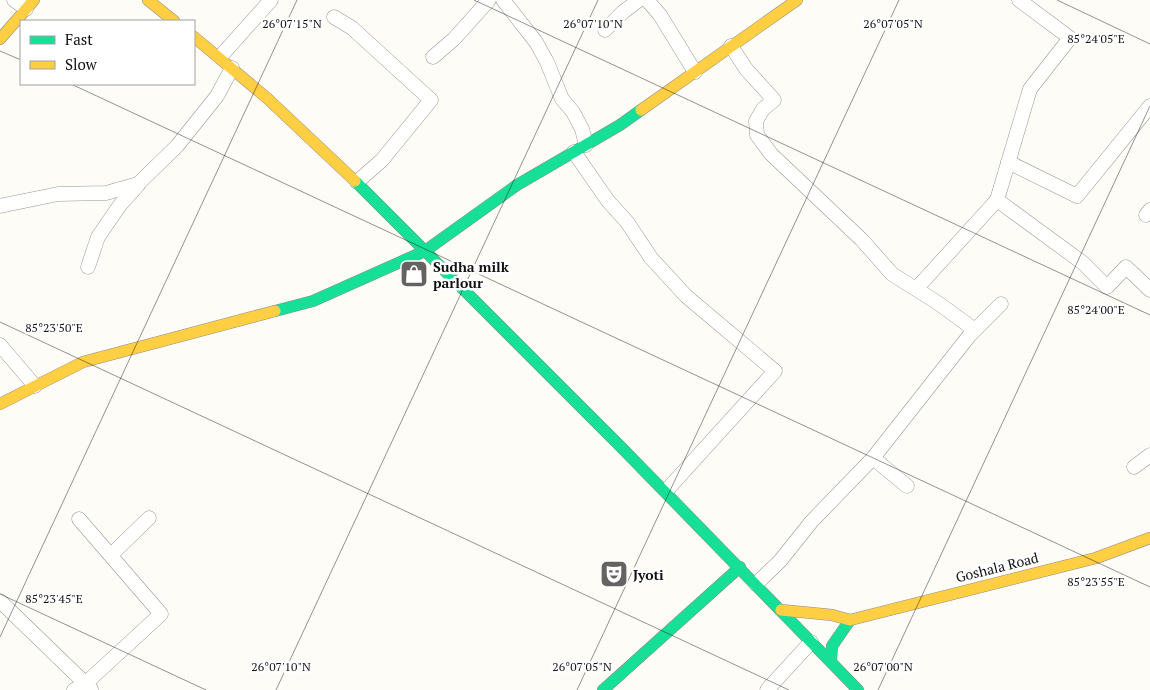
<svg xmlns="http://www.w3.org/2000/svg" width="1150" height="690" font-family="'PT Serif',serif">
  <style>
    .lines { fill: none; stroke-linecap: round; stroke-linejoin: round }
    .street-casing { stroke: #979795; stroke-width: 15 }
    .fast-casing { stroke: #8e8d8b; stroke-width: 12 }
    .slow-casing { stroke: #8e8d8b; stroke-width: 12 }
    .street { stroke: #fffffe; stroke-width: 14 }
    .fast { stroke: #16e098; stroke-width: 11 }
    .slow { stroke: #ffcf43; stroke-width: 11 }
    .ticks { fill: none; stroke: #111; stroke-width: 1; stroke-opacity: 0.45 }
    .labels { text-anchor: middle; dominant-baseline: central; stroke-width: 5; stroke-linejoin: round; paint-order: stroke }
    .poi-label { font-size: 14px; font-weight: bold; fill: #111; stroke: #fff; text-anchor: start }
    .street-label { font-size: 14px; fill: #111; stroke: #fff }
    .ticks-label { font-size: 12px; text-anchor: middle; fill: #111; stroke: #fff; stroke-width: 5; stroke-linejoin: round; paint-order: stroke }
  </style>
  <rect width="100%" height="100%" fill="#fdfcf7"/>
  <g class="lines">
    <defs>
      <g id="street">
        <path d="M14 0 26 9"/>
        <path d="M503 0 536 42 547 62 562 99 573 112 582 129 586 145"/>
        <path d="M647 0 660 15 695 72"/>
        <path d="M334 17 352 28 431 100 382 160 357 182"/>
        <path d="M605 30 623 12 639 0"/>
        <path d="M731 46 746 69 774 100 763 109 756 121 757 135 771 154 862 240 892 274 938 303 975 330"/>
        <path d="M220 57 271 0"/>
        <path d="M433 57 454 39 489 0"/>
        <path d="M574 152 608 201 627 222 651 258 686 296 775 371 666 491"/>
        <path d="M1008 162 1077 196 1150 106"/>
        <path d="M997 200 1030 89 1070 38 1019 0"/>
        <path d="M0 206 58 194 106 193 138 184 177 146 217 96 232 68"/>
        <path d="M1146 215 1150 210"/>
        <path d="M88 267 98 237 120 205 138 185"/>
        <path d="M916 289 997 200 1083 263 1107 287 1126 267 1150 290"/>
        <path d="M0 345 35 386"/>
        <path d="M873 458 907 486"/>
        <path d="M1134 467 1150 455"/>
        <path d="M111 555 149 518"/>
        <path d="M756 584 780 561 812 521 873 458 969 336 1001 304"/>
        <path d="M0 601 91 689"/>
        <path d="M74 690 86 683 161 614 79 519"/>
        <path d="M767 690 811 642"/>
      </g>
      <g id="fast">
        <path d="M355 181 621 447 858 690"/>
        <path d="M275 311 313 301 425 251 517 185 620 125 641 110"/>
        <path d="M831 662 832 646 850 620"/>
        <path d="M603 690 740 567"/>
      </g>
      <g id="slow">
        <path d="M148 0 174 21"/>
        <path d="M194 37 268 99 355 181"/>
        <path d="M0 39 34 0"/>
        <path d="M641 110 797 0"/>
        <path d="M0 404 83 362 275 311"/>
        <path d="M781 610 832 615 850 620 1096 558 1150 538"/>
      </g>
    </defs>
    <!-- street casing -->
    <use href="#street" class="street-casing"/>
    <!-- fast casing -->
    <use href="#fast" class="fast-casing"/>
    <!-- slow casing -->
    <use href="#slow" class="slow-casing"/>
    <!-- street -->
    <use href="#street" class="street"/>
    <!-- fast -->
    <use href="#fast" class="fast"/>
    <!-- slow -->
    <use href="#slow" class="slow"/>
  </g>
  <!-- ticks -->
  <path class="ticks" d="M474 0 1150 315M1057 0 1150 44M0 51 21 60M71 84 1150 587M0 322 789 690M0 594 206 690M0 637 297 0M276 690 598 0M577 690 899 0M878 690 1150 106"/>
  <!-- icons -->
  <defs>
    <symbol id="shop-square" viewBox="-11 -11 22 22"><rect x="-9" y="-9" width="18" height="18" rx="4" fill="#646362" stroke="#fff"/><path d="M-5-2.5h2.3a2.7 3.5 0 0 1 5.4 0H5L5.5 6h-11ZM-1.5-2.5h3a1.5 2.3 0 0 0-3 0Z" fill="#fff"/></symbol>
    <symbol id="theatre-square" viewBox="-11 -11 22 22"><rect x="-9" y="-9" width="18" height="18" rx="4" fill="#646362" stroke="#fff"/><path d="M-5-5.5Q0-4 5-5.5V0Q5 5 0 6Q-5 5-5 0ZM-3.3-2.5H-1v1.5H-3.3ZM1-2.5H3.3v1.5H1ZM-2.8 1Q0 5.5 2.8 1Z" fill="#fff"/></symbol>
  </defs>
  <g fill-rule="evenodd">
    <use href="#shop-square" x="398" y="258" width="32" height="32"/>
    <use href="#theatre-square" x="598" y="558" width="32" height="32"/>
  </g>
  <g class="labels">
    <!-- poi labels -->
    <g class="poi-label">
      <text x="433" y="266">Sudha milk<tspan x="433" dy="16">parlour</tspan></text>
      <text x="633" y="574">Jyoti</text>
    </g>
    <!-- street labels -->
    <g class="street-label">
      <text transform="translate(997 567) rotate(-14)">Goshala Road</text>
    </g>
  </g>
  <g class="ticks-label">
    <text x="292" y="28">26°07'15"N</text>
    <text x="593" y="28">26°07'10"N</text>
    <text x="893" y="28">26°07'05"N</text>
    <text x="1096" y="43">85°24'05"E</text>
    <text x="1096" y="314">85°24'00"E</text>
    <text x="54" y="332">85°23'50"E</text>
    <text x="1096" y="586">85°23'55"E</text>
    <text x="54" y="603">85°23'45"E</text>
    <text x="281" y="671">26°07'10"N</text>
    <text x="582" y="671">26°07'05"N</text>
    <text x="883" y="671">26°07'00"N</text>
  </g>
  <!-- legend -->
  <rect x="20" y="20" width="175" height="65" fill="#ffffff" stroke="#a0a0a0"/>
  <rect x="30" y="36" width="25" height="8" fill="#16e098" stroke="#a0a0a0"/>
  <text x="65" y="45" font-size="15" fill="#111111">Fast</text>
  <rect x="30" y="61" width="25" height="8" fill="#ffcf43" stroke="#a0a0a0"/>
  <text x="65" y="70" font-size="15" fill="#111111">Slow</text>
</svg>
